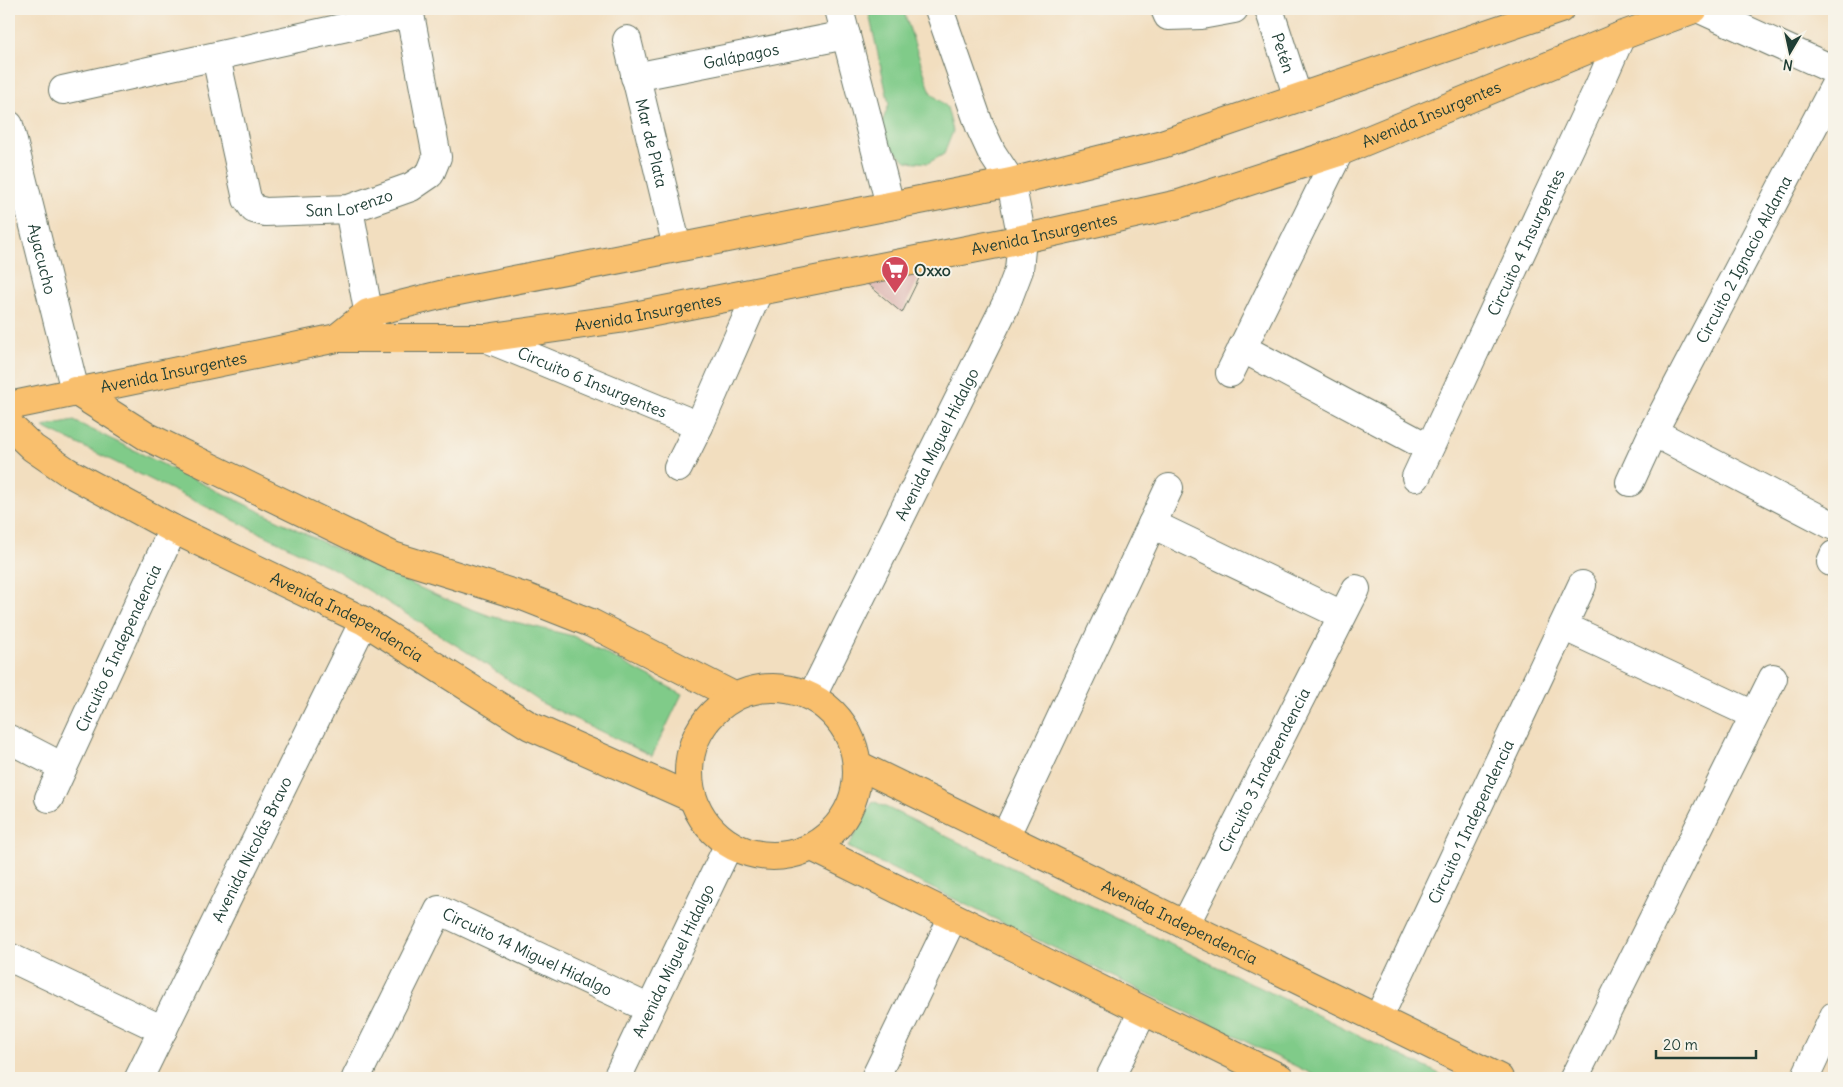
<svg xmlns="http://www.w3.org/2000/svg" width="1843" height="1087" font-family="Delius,sans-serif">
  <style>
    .green { fill: #80cb89; stroke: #50845e }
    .building { fill: #d5a2a0 }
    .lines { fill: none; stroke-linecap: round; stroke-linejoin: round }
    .minor-casing { stroke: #697565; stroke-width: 30 }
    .major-casing { stroke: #697565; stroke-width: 30 }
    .minor { stroke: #fff; stroke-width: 28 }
    .major { stroke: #f9bf6d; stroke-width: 28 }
    .labels { text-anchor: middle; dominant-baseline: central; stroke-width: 4; stroke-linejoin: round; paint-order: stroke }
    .street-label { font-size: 16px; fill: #1f3d34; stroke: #f7f3e8 }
    .poi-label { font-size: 16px; font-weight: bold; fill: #1f3d34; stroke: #f7f3e8; text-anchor: start }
  </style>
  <rect width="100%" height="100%" fill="#f7f3e8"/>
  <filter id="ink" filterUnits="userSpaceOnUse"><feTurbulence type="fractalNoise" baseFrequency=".02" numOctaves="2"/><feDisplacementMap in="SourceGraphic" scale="10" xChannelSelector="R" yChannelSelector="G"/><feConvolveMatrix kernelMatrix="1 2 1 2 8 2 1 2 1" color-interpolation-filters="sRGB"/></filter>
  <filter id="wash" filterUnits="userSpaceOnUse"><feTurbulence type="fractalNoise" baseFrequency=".0096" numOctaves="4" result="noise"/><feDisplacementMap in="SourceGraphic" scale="20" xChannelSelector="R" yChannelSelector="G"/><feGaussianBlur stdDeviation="1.12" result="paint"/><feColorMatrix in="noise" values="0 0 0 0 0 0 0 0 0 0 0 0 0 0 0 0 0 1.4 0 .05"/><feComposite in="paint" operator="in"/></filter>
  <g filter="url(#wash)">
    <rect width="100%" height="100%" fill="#f2debf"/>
    <!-- green -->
    <g class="green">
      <path d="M868 9H903L931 93 947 107 953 131 944 154 928 163 906 161 887 144 881 125 889 104Z"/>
      <path d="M74 421 345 553 440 597 490 616 573 636 682 694 652 756 542 703 475 657 336 570 43 427Z"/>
      <path d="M873 801 1448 1078H1320L848 847Z"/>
    </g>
    <g id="blocks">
      <!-- building -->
      <path class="building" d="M925 266 902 313 858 276Z"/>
    </g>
  </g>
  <g filter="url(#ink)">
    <use href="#blocks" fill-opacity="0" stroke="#697565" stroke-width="1"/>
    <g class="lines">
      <defs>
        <g id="minor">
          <path d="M839 9 890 205"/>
          <path d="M1165 9 1168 16 1201 15 1234 9"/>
          <path id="s1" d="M1269 9 1298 98"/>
          <path d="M1700 9 1834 70"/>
          <path id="s2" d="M627 40 677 247"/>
          <path id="s3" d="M216 57 247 199 254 209 265 212 349 209 411 187 430 174 437 157 409 9"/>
          <path id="s4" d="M635 77 846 35"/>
          <path d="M63 90 410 13"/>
          <path id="s5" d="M9 125 75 391"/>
          <path d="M349 209 373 337"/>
          <path id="s6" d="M486 338 699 426"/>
          <path d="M1242 348 1429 448"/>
          <path d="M1230 373 1339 152"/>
          <path d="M1653 432 1834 526"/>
          <path d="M678 468 699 426 758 292"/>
          <path id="s7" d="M1416 477 1599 86 1621 36"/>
          <path id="s8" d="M1630 482 1653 432 1834 87"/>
          <path d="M1152 524 1342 615"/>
          <path d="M1831 562 1834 555"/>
          <path d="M1563 626 1754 715"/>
          <path id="s9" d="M812 696 1006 304 1019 270 1022 239 1011 182 992 153 980 127 939 9"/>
          <path d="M9 739 63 767"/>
          <path id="s10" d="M49 798 173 529"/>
          <path d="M1005 837 1169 488"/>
          <path id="s11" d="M1185 925 1356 589"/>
          <path d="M9 957 163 1030"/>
          <path id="s12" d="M1378 1019 1582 585"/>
          <path id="s13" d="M139 1078 364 621"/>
          <path id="s14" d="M356 1078 439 910 650 1009"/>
          <path id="s15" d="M617 1078 729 844"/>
          <path d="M875 1078 953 917"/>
          <path d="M1110 1078 1143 1011"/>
          <path d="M1574 1078 1773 678"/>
          <path d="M1805 1078 1834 1016"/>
        </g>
        <g id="major">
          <path d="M337 338 368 313 448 293 1011 182 1162 144 1560 9"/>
          <path d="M75 391 146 436 393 556 525 597 591 623 734 696"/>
          <path id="s16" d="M9 406 337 338H486L619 319 1022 239 1179 204 1339 152 1621 36 1694 9"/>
          <path id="s17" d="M9 425 33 448 68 472 173 529 364 621 530 726 692 798"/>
          <circle cx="773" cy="772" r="84"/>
          <path id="s18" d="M858 765 1499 1078"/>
          <path d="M812 847 1280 1078"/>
        </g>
      </defs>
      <!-- minor casing -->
      <use href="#minor" class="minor-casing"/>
      <!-- major casing -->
      <use href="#major" class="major-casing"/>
      <!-- minor -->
      <use href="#minor" class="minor"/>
      <!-- major -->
      <use href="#major" class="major"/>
    </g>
  </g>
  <!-- icons -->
  <defs>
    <symbol id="supermarket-pin" viewBox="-11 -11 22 30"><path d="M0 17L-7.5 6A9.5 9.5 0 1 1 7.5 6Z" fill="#d1495b" stroke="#f7f3e8"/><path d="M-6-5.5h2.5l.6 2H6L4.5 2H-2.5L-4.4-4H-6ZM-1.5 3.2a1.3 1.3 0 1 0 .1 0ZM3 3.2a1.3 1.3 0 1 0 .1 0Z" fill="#fff"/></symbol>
  </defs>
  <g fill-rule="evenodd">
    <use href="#supermarket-pin" x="879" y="254" width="32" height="43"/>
  </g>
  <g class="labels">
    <!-- street labels -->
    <g class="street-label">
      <text stroke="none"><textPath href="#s1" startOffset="46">Petén</textPath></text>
      <text stroke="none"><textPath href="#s4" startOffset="108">Galápagos</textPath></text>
      <text stroke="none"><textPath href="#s16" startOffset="1458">Avenida Insurgentes</textPath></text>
      <text stroke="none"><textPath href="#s2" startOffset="106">Mar de Plata</textPath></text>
      <text stroke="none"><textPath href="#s3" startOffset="254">San Lorenzo</textPath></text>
      <text stroke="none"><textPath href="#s16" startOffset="1052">Avenida Insurgentes</textPath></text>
      <text stroke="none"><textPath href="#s7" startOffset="259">Circuito 4 Insurgentes</textPath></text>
      <text stroke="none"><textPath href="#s5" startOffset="138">Ayacucho</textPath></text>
      <text stroke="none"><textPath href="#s8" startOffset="250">Circuito 2 Ignacio Aldama</textPath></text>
      <text stroke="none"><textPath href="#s16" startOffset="648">Avenida Insurgentes</textPath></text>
      <text stroke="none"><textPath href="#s16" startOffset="168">Avenida Insurgentes</textPath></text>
      <text stroke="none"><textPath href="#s6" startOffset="115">Circuito 6 Insurgentes</textPath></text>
      <text stroke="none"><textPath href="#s9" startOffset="281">Avenida Miguel Hidalgo</textPath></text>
      <text stroke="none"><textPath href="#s17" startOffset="390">Avenida Independencia</textPath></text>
      <text stroke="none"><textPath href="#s10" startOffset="165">Circuito 6 Independencia</textPath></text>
      <text stroke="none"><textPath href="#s11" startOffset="174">Circuito 3 Independencia</textPath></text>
      <text stroke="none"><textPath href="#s12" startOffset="218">Circuito 1 Independencia</textPath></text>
      <text stroke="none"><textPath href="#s13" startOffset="255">Avenida Nicolás Bravo</textPath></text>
      <text stroke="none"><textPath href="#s18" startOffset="358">Avenida Independencia</textPath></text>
      <text stroke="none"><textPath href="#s14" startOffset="285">Circuito 14 Miguel Hidalgo</textPath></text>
      <text stroke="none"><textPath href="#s15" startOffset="130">Avenida Miguel Hidalgo</textPath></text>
    </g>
    <!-- poi labels -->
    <g class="poi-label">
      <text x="914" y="270">Oxxo</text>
    </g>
  </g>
  <!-- margin -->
  <rect width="1843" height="1087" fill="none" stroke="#f7f3e8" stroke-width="30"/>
  <!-- north arrow -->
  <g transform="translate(1790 52) rotate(189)" stroke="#f7f3e8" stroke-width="4" paint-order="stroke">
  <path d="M0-4L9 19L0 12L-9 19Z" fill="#1f3d34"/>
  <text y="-8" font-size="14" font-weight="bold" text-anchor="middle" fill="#1f3d34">N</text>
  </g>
  <!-- scale -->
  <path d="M1656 1050v8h100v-8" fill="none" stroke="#1f3d34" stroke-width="2.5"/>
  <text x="1663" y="1050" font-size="15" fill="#1f3d34" stroke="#f7f3e8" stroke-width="4" paint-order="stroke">20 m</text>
</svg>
